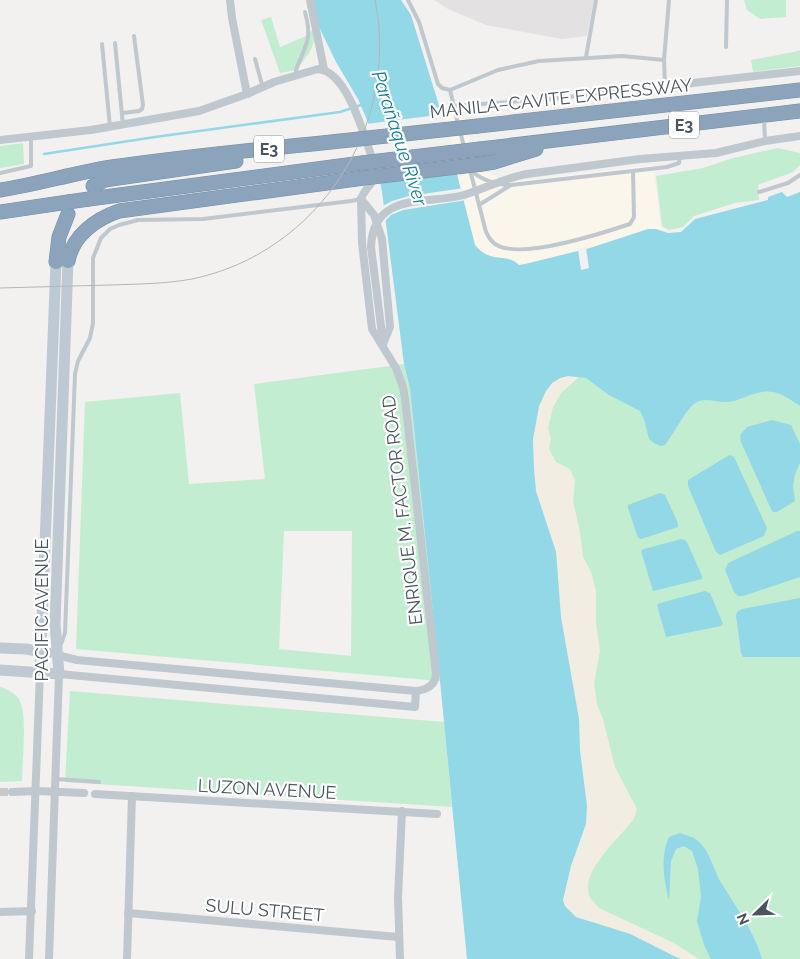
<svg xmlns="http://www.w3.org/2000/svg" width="800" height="959" font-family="Raleway,sans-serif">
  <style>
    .commercial { fill: #fbf6ec }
    .education { fill: #e3e1e2 }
    .green { fill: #c2edd1; fill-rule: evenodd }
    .sand { fill: #f2ede3 }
    .water { fill: #92d8e7 }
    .pier { fill: #f3f0f0 }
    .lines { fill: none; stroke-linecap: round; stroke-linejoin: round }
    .stream { stroke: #92d8e7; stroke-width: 2.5 }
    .minor-tunnel { stroke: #c8c9cb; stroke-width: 8; stroke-dasharray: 8 4; stroke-linecap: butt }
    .motorway-casing { stroke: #768fa7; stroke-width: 15 }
    .service { stroke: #bfc8ce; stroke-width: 4 }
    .minor { stroke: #bfc8ce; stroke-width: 8 }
    .secondary { stroke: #bfc9d3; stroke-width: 11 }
    .motorway { stroke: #8ba4bc; stroke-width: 14 }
    .tram { stroke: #b3b6ba; stroke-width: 1 }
    .motorway-bridge-casing { stroke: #768fa7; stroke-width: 15; stroke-linecap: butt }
    .minor-bridge { stroke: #bfc8ce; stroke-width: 8 }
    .motorway-bridge { stroke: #8ba4bc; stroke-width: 14 }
    .labels { text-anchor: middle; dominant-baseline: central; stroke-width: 4.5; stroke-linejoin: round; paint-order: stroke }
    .shield { fill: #fff; stroke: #80878e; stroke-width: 1 }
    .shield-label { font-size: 16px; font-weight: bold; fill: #49545d }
    .street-label { font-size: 18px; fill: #49545d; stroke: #fff }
    .water-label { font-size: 19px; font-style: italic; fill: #157e95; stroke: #fff }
  </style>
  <rect width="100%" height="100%" fill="#f3f0f0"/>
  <!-- commercial -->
  <path class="commercial" d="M464 113 476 162 483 171 506 181 528 180 653 165 661 230 648 229 590 248 525 264 519 265 514 260 488 256 482 253 475 245 442 115Z"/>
  <!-- education -->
  <path class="education" d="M434 0H594L587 36 562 39 486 25 448 9Z"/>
  <!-- green -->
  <g class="green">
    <path d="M744 0H786V17L760 19 747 10Z"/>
    <path d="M271 17 280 47 304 37 314 29C316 49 307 56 296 70L280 73 261 20Z"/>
    <path d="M800 50V66L753 72 751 60 794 52Z"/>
    <path d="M23 143 24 164 0 168V146Z"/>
    <path d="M778 148 800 153V165L793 172 758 185 759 200 735 203 694 216 683 227 669 230 662 226 656 176 703 168 733 158Z"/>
    <path d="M800 275V959H680L664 950 588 922 587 806 579 719 525 380Z"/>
    <path d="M404 364 410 389 440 681 76 649 85 402 180 393 189 484 265 479 254 384ZM284 531H352L351 656 279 649Z"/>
    <path d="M0 687C6 688 16 694 19 699 28 714 22 763 22 781L0 782Z"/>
    <path d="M70 691 444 722 452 807 65 782Z"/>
  </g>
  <!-- sand -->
  <path class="sand" d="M568 376 579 377 561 393 553 407 548 429 551 438 549 449 556 462 570 469 575 481 573 501 580 532 583 557 591 572 596 591V623L600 651 594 683 597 704 603 719 615 767 637 809C636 812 635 817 633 820 620 838 576 874 591 899 593 902 597 905 599 908L674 943 699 959H680L630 934 576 917 565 906 563 899 571 866 586 824 587 806 580 750 579 719 561 617 556 552 536 491 533 439 539 406 546 391 552 383 560 378Z"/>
  <!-- water -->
  <g class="water">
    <path d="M313 0H401L411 15 442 115 475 245C492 265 506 252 519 265L525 264 590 248 648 229H656L668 233 681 232 695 219 768 200V197L782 192 787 197 800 192V406C782 394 772 387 750 395 743 398 735 401 728 402 715 403 705 396 694 404 685 411 673 435 665 445L661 446 654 443 649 439 644 419 640 411 609 395 586 378 568 376 560 378 552 383 546 391 539 406 533 439 534 468 536 491 556 552 561 617 579 719 580 750 587 806 586 824 571 866 563 900 565 906 576 917 630 934 680 959H467L440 681 410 389 404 364 382 192 370 127 358 99 336 62 319 27Z"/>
    <path d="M772 420 791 425 800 444V463L795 474 793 486 795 501 777 512H773L771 509 741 442 740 435 747 427Z"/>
    <path d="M730 455 734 457 767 528 764 536 720 555 716 552 688 486V480L726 457Z"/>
    <path d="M660 493 665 495 678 523V527L641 539 638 538 628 508V505Z"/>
    <path d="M797 531H800V577L743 596H738L734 592 725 570 728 563Z"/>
    <path d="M681 539 685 540 687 542 702 576V579L653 591 641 551 644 549Z"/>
    <path d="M705 591 710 593 723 624 721 626 666 637 657 605 660 603Z"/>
    <path d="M800 598V657H743L741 653 736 615 738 611 742 609Z"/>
    <path d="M680 833C684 835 690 836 694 838 710 848 713 870 722 884 737 909 754 931 762 959H711L704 945 697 921 701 897 698 869 692 851 684 846 676 849 671 861 669 900C664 880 660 856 669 837Z"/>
  </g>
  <!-- pier -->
  <g class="pier">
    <path d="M445 114 459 171 377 180 366 124Z"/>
    <path d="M464 188 467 200 403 210 391 215 383 223 381 207 392 201 409 196Z"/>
    <path d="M586 247 589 268 581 270 578 249Z"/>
  </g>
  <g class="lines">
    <!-- stream -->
    <path class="stream" d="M44 154 155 137 340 112 361 105"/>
    <!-- minor-tunnel -->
    <path class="minor-tunnel" d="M0 792H12"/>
    <defs>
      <g id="motorway">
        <path d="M478 126 800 90"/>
        <path d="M480 149 800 111"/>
        <path d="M482 164 494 162 536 149"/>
        <path d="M93 186 105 180 118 178 236 161"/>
        <path d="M0 190C38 184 74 173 112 167 194 155 277 148 359 139"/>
        <path d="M89 199 362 163"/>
        <path d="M0 212 68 202"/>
        <path d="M68 261C73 235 96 219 119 211L364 178"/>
        <path d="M56 262 59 237 68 214"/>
      </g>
    </defs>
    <!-- motorway casing -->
    <use href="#motorway" class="motorway-casing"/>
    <!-- service -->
    <g class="service">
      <path d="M408 0 419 22 438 84 442 88 450 90 498 70 539 61 622 56 664 60"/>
      <path d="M115 43 123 125"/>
      <path d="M102 44 110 127"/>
      <path d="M726 47 727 0"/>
      <path d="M586 57 596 0"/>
      <path d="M255 59 263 88"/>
      <path d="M296 74V70C305 45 313 41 305 12"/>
      <path d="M450 90 458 124"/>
      <path d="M454 106 551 99 665 86 664 60 669 0"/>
      <path d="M123 113 139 111 142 109 143 105 134 36"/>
      <path d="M764 118 765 141"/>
      <path d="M460 131 486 232C488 236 491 241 495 244 519 261 603 233 630 224L634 217 633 171"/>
      <path d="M470 170C482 180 495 185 511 185L667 167 679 163 680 156"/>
      <path d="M0 173 31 166V136"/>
      <path d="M759 192 788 183 800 175"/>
      <path d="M479 205 511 185"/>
      <path d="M61 644 65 633 75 374 78 361 90 338 93 323V258L101 238 110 229 119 225 138 220 203 219 351 201 361 199"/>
      <path d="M56 779 99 782"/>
    </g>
    <!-- minor -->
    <g class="minor">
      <path d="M230 0 232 18 247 94"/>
      <path d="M310 0 324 69"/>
      <path d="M665 86 800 71"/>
      <path d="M0 140 91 130 199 111 247 94 274 82 318 69C348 71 365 139 374 164"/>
      <path d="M527 174 640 159 716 153 765 141 800 136"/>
      <path d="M361 199 374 215 382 239 390 327 383 344"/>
      <path d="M371 247 383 342"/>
      <path d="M57 655 77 660 416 691C427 690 435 685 436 674L405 399 403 387 396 368 372 329 362 243 361 199C364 189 372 185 376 175"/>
      <path d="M12 792 37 791 84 793"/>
      <path d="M95 794 437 814"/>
      <path d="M0 912 32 911"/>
      <path d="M128 913 398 937"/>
      <path d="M29 959 40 672"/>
      <path d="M49 959 59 674 415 707 416 691"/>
      <path d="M127 959 132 796"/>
      <path d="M400 959 398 897 402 811"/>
    </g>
    <!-- secondary -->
    <g class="secondary">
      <path d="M0 648 26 649 48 653"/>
      <path d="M0 670 59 674 55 624 68 261"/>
      <path d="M40 672 56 262"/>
    </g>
    <!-- motorway -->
    <use href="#motorway" class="motorway"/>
    <!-- tram -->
    <path class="tram" d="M0 288C37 287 73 286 110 285 137 284 165 284 192 279 318 253 401 126 375 0"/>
    <defs>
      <g id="motorway-bridge">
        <path d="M359 139 478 126"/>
        <path d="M362 163 480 149"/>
        <path d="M364 178 482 164"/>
        <path d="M68 202 89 199"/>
      </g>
    </defs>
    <!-- motorway-bridge casing -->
    <use href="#motorway-bridge" class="motorway-bridge-casing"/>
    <!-- minor-bridge -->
    <path class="minor-bridge" d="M371 247C373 191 426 205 464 195 486 188 505 178 527 174"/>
    <!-- motorway-bridge -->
    <use href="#motorway-bridge" class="motorway-bridge"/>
  </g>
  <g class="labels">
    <!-- shield labels -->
    <g class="shield">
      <rect x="669" y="111.5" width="30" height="27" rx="4"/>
      <rect x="254" y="135.5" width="30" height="27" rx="4"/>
    </g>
    <g class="shield-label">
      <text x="684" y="125">E3</text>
      <text x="269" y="149">E3</text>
    </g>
    <!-- street labels -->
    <g class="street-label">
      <text transform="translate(561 98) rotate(-6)">MANILA–CAVITE EXPRESSWAY</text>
      <text transform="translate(402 510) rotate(-97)">ENRIQUE M. FACTOR ROAD</text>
      <text transform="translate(41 610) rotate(-90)">PACIFIC AVENUE</text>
      <text transform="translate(267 789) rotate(3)">LUZON AVENUE</text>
      <text transform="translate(265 910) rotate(5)">SULU STREET</text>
    </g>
    <!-- water labels -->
    <g class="water-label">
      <text transform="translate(400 138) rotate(72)">Parañaque River</text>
    </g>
  </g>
  <!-- north arrow -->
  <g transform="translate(755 914) rotate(247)" stroke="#ffffff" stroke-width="4" paint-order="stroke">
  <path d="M0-4L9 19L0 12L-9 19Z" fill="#49545d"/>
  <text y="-8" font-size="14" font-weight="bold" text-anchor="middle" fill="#49545d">N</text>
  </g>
</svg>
